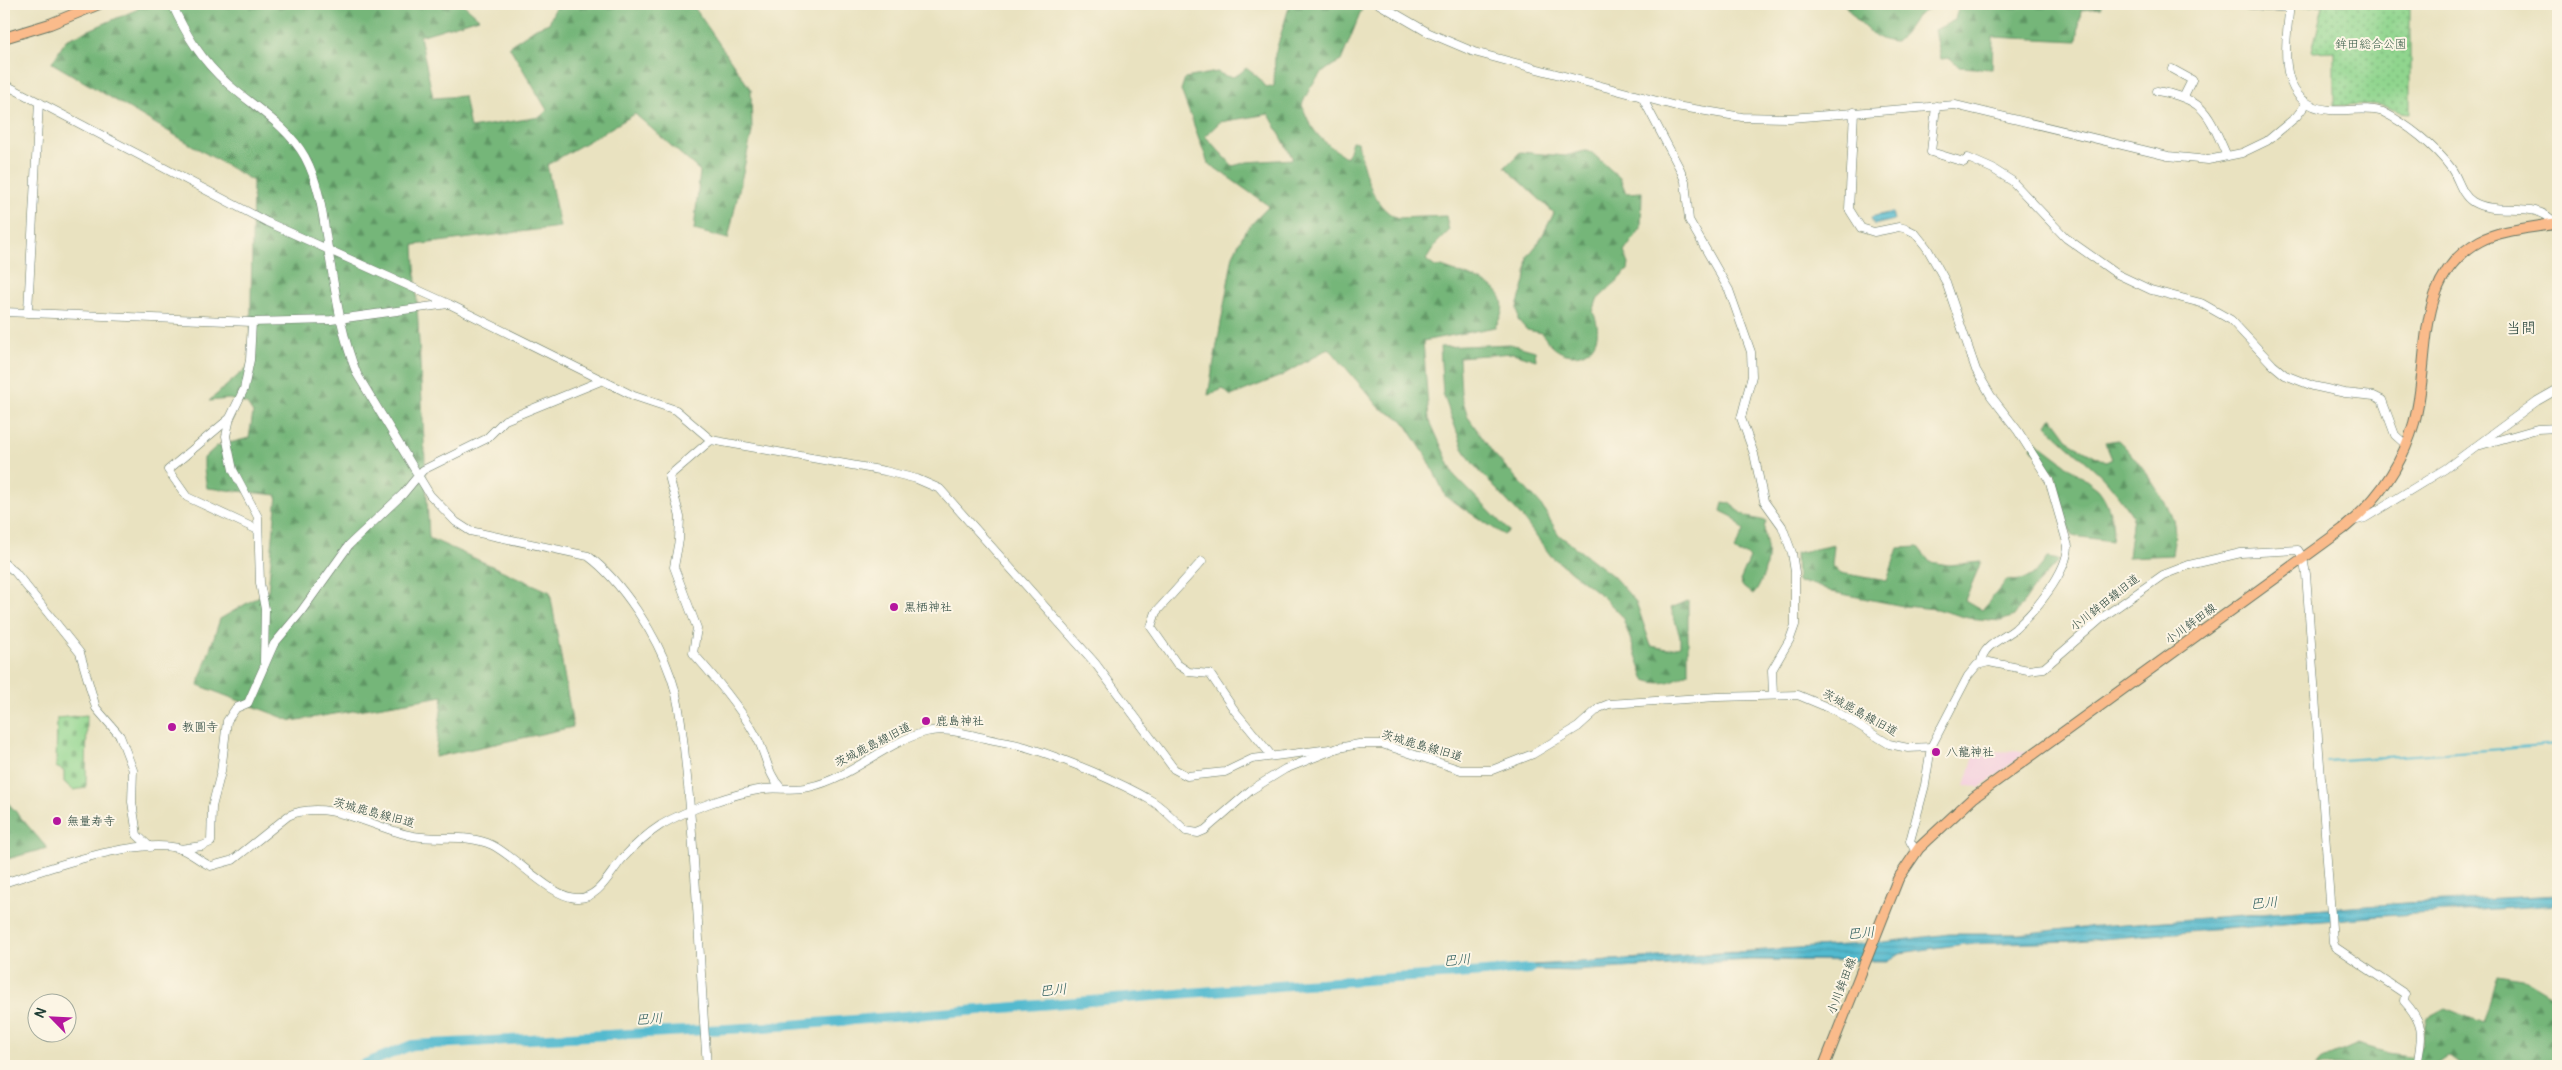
<svg xmlns="http://www.w3.org/2000/svg" width="2562" height="1070" font-family="Pangolin,'Klee One',sans-serif">
  <style>
    .built { fill: #f4cfde }
    .forest { fill: url(#forest-firs); stroke: #4a7a56; fill-rule: evenodd }
    .cemetery { fill: url(#cemetery-stones); stroke: #588961 }
    .park { fill: url(#park-dots); stroke: #588961 }
    .water { fill: url(#water-rules); stroke: #387c82 }
    .lines { fill: none; stroke-linecap: round; stroke-linejoin: round }
    .stream { stroke: #52bacf; stroke-width: 2 }
    .river { stroke: #52bacf; stroke-width: 10 }
    .minor-casing { stroke: #667765; stroke-width: 9 }
    .major-casing { stroke: #667765; stroke-width: 12 }
    .minor { stroke: #fff; stroke-width: 8 }
    .major { stroke: #fabb8b; stroke-width: 10 }
    .poi-dot { fill: #b5179e; stroke: #fcf5e5; stroke-width: 2 }
    .labels { text-anchor: middle; dominant-baseline: central; stroke-width: 4; stroke-linejoin: round; paint-order: stroke }
    .park-label { font-size: 12px; fill: #365b46; stroke: #fcf5e5 }
    .street-label { font-size: 12px; fill: #1f3d34; stroke: #fcf5e5 }
    .poi-label { font-size: 12px; fill: #1f3d34; stroke: #fcf5e5; text-anchor: start }
    .water-label { font-size: 14px; font-style: italic; fill: #2c5c5b; stroke: #fcf5e5 }
    .quarter-label { font-size: 15px; fill: #1f3d34; stroke: #fcf5e5 }
  </style>
  <defs>
    <pattern id="forest-firs" width="22" height="20" patternUnits="userSpaceOnUse" patternTransform="scale(1.25)"><rect width="22" height="20" fill="#74b679"/><path d="M5 1l3.5 6h-7zM16 11l3.5 6h-7z" fill="#5f9564"/></pattern>
    <pattern id="cemetery-stones" width="16" height="16" patternUnits="userSpaceOnUse" patternTransform="scale(1.25)"><rect width="16" height="16" fill="#90d58e"/><path d="M2 7V4a2 2 0 0 1 4 0v3zM10 15v-3a2 2 0 0 1 4 0v3z" fill="#75ae75"/></pattern>
    <pattern id="park-dots" width="8" height="8" patternUnits="userSpaceOnUse" patternTransform="scale(1.25)"><rect width="8" height="8" fill="#90d58e"/><path d="M2 2h.1M6 6h.1" fill="none" stroke="#75ae75" stroke-width="1.8" stroke-linecap="round"/></pattern>
    <pattern id="water-rules" width="6" height="5" patternUnits="userSpaceOnUse" patternTransform="scale(1.25)"><rect width="6" height="5" fill="#52bacf"/><path d="M0 2.5h6" fill="none" stroke="#4398a9"/></pattern>
  </defs>
  <rect width="100%" height="100%" fill="#fcf5e5"/>
  <filter id="ink" filterUnits="userSpaceOnUse"><feTurbulence type="fractalNoise" baseFrequency=".02" numOctaves="2"/><feDisplacementMap in="SourceGraphic" scale="10" xChannelSelector="R" yChannelSelector="G"/><feConvolveMatrix kernelMatrix="1 2 1 2 8 2 1 2 1" color-interpolation-filters="sRGB"/></filter>
  <filter id="wash" filterUnits="userSpaceOnUse"><feTurbulence type="fractalNoise" baseFrequency=".0096" numOctaves="4" result="noise"/><feDisplacementMap in="SourceGraphic" scale="20" xChannelSelector="R" yChannelSelector="G"/><feGaussianBlur stdDeviation="1.12" result="paint"/><feColorMatrix in="noise" values="0 0 0 0 0 0 0 0 0 0 0 0 0 0 0 0 0 1.4 0 .05"/><feComposite in="paint" operator="in"/></filter>
  <g filter="url(#wash)">
    <rect width="100%" height="100%" fill="#e9e2c0"/>
    <!-- built -->
    <path class="built" d="M2028 751 1980 787 1965 786 1975 752Z"/>
    <!-- forest -->
    <g class="forest">
      <path d="M137 4H463L479 18 420 36 433 98 464 96 470 128 540 117 547 110 509 46 536 28 549 23 557 4H692L751 90 752 132 728 239 694 230 700 171 635 114 547 165 560 227 414 245 429 538 550 592 573 727 435 757 443 696 292 721 198 685 220 619 268 591 277 495 207 488 204 470V458L217 446 249 438 253 413 247 404 229 399 209 401 250 365 253 181 52 63 66 40 138 9Z"/>
      <path d="M1290 4H1364L1341 61C1320 71 1311 83 1302 105 1313 135 1321 140 1347 158L1352 141 1358 142C1363 167 1371 208 1398 218L1446 216 1449 231 1436 244 1426 260 1435 267H1442C1472 279 1522 285 1495 327L1423 341 1429 419 1454 475 1509 531 1504 535 1446 497 1428 459 1403 420 1380 408 1329 348 1281 376 1231 396 1223 389 1208 395 1233 255 1245 231 1269 206 1208 163 1181 90 1185 78 1217 72C1231 79 1234 79 1246 68L1259 78 1267 88 1274 86 1275 54ZM1269 114 1293 159 1247 162 1233 166 1205 136 1220 122Z"/>
      <path d="M1844 4H1932C1929 11 1926 10 1920 14 1913 19 1906 34 1896 42 1874 42 1856 20 1844 4Z"/>
      <path d="M1959 4H2101V8L2081 10 2077 41 1993 37 1992 69 1959 67 1950 58 1941 59 1935 30 1955 20Z"/>
      <path d="M1585 151 1591 152 1620 178 1626 193 1642 192 1641 228 1624 252 1629 264 1628 270 1597 300 1593 312C1612 352 1565 374 1542 333L1527 330 1518 320 1517 307 1525 282 1528 256 1539 242 1554 213 1505 167 1520 152 1565 156Z"/>
      <path d="M1510 344 1535 351 1536 360 1513 353 1459 357 1461 394 1468 417 1493 453 1541 505 1559 535 1613 576 1636 602 1651 646 1667 649 1680 646V636L1671 608 1688 601V673C1672 682 1662 686 1645 680L1622 616 1601 595 1551 556 1521 516 1474 465 1463 448 1443 394 1440 347Z"/>
      <path d="M2052 417 2071 443 2106 462 2112 459 2105 442 2118 440C2134 454 2170 504 2174 524 2176 535 2173 545 2172 555L2128 557 2133 516C2120 498 2107 479 2090 465 2075 451 2060 440 2047 425Z"/>
      <path d="M2035 441 2098 489C2109 502 2115 524 2112 541L2073 536 2069 530 2056 477 2031 447Z"/>
      <path d="M1723 502 1729 503 1747 517 1766 521C1762 531 1766 538 1767 548 1769 561 1762 586 1753 595L1743 587 1740 581 1750 558 1746 554H1739L1734 550 1744 531 1733 517 1721 511Z"/>
      <path d="M1834 545 1832 565 1840 573 1887 581 1898 548 1918 547 1930 562 1949 565 1981 562 1965 600 1982 610 2007 580C2028 583 2037 573 2047 558L2060 560 2036 585 2014 616 2001 621 1968 618 1936 609 1903 606 1832 592 1815 584 1797 582 1796 553Z"/>
      <path d="M4 798 47 848 4 860Z"/>
      <path d="M2497 974 2523 978 2558 999V1066H2463L2449 1056 2435 1066H2316L2321 1060 2358 1044 2388 1053 2415 1057 2421 1046 2428 1017 2445 1008 2483 1023C2490 1008 2491 991 2497 974Z"/>
    </g>
    <!-- cemetery -->
    <path class="cemetery" d="M87 715 86 788 73 790 64 782V771L56 767 57 718Z"/>
    <!-- park -->
    <path class="park" d="M2239 4H2410V113C2396 113 2391 107 2379 105 2364 103 2349 105 2334 106V51L2312 52 2323 5 2290 8Z"/>
    <!-- water -->
    <g class="water">
      <path d="M1892 212 1894 220 1874 225 1871 217Z"/>
      <path d="M2558 895V905L2383 916 2077 941 1964 944 1900 953 1888 961 1750 960 1575 971 1502 969 1533 965 1876 943 1949 934H2019L2083 927 2406 903Z"/>
    </g>
    <g class="lines">
      <!-- stream -->
      <path class="stream" d="M2327 761 2558 745"/>
      <!-- river -->
      <path class="river" d="M360 1066 412 1045 766 1027 1290 985 1530 969"/>
    </g>
  </g>
  <g filter="url(#ink)">
    <g class="lines">
      <defs>
        <g id="minor">
          <path d="M172 4C186 35 202 61 228 84 253 106 288 126 305 157 320 185 323 217 328 248 335 290 341 335 357 374L430 495 456 522 470 531 588 556C622 581 657 636 671 677 682 708 684 753 688 786 697 879 700 973 707 1066"/>
          <path d="M1379 4 1429 33 1474 52 1676 106 1742 117 1790 118 1955 105 2168 156 2208 160 2242 153 2267 141 2296 117 2307 103"/>
          <path d="M2239 4 2290 8"/>
          <path d="M2290 4C2286 43 2274 105 2330 110 2348 112 2366 106 2383 112 2407 124 2435 146 2451 168 2459 179 2461 195 2473 202 2499 217 2535 198 2556 224"/>
          <path d="M2172 69 2192 80 2184 96"/>
          <path d="M4 84 267 222 449 304 634 396 676 410 711 440 885 471 917 479 940 489 1095 663 1174 769 1187 776 1225 772 1252 759 1330 749"/>
          <path d="M2157 91C2206 99 2208 114 2227 156"/>
          <path d="M1642 97 1680 169 1685 181 1689 220 1729 290 1751 352 1752 376 1741 418 1754 454 1764 501 1782 526 1792 553 1795 572V625L1790 639 1772 670 1773 695"/>
          <path d="M1936 106 1931 152 1964 162 1968 158 1993 169 2012 181 2066 238 2117 274 2151 290 2201 303 2231 320 2273 365 2285 375 2313 386 2345 393 2374 396 2382 400 2395 435 2406 445"/>
          <path d="M1854 112 1849 209 1861 228 1874 232 1899 227 1907 229 1915 233 1927 248 1946 282 1976 370 1991 396 2018 431 2049 480 2068 546C2067 573 2035 611 2015 629 2003 639 1982 645 1981 663"/>
          <path d="M28 311 39 102"/>
          <path d="M4 312 252 322 331 320 448 304"/>
          <path d="M252 322 250 360 244 389 230 418 226 436 233 470 258 517 260 583 265 609 264 662"/>
          <path d="M230 418 168 470 187 497 258 530"/>
          <path d="M711 440 669 476 680 517 679 540 674 567 697 628 693 653C715 678 740 707 756 736 766 753 767 774 781 788"/>
          <path d="M2481 445 2537 429 2558 428"/>
          <path d="M2353 521 2365 518 2445 469 2537 401 2558 389"/>
          <path d="M1202 561 1156 612 1151 627 1177 664 1189 672 1210 674 1235 711 1271 755"/>
          <path d="M4 563 15 572 80 653 96 708 120 736 133 770 132 802 137 835 150 847"/>
          <path d="M180 849 202 846 211 842 212 807 221 772 227 721 236 708 248 703 274 644 300 613 349 545 403 494 423 470 486 439 505 420 603 380"/>
          <path d="M1916 852 1910 841 1925 785 1931 747 1968 676 1977 665 1989 662 2028 670 2044 668 2103 617 2163 575 2189 565 2241 553 2298 550 2303 558 2306 574 2333 942 2335 947 2405 994 2404 1001C2426 1025 2422 1036 2417 1066"/>
          <path d="M4 883C48 868 134 838 178 848 190 851 200 862 211 866L233 860 288 816C328 797 374 829 413 836 440 841 467 833 492 845 515 856 551 897 576 898 599 900 610 872 623 858 634 846 647 834 661 825 686 810 735 793 764 789 779 787 794 791 809 787 852 778 885 742 926 732 946 727 965 734 985 738 999 742 1014 743 1029 748 1065 759 1120 782 1152 801 1165 809 1175 821 1186 831L1198 833 1205 830 1251 790 1285 769 1338 748 1359 744H1382L1461 770H1492L1533 754 1578 727 1599 708 1609 704 1717 697 1798 695 1834 710 1889 744 1908 748 1931 747"/>
        </g>
        <g id="major">
          <path d="M4 38 50 24 99 4"/>
          <path d="M1824 1066 1898 879 1919 848 1973 798 2343 529C2377 501 2402 466 2414 423 2432 361 2412 278 2480 241 2503 229 2533 228 2558 223"/>
        </g>
      </defs>
      <!-- minor casing -->
      <use href="#minor" class="minor-casing"/>
      <!-- major casing -->
      <use href="#major" class="major-casing"/>
      <!-- minor -->
      <use href="#minor" class="minor"/>
      <!-- major -->
      <use href="#major" class="major"/>
    </g>
  </g>
  <!-- markers -->
  <g class="poi-dot">
    <circle cx="894" cy="607" r="5"/>
    <circle cx="926" cy="721" r="5"/>
    <circle cx="172" cy="727" r="5"/>
    <circle cx="1936" cy="752" r="5"/>
    <circle cx="57" cy="821" r="5"/>
  </g>
  <g class="labels">
    <!-- park labels -->
    <g class="park-label">
      <text x="2371" y="44">鉾田総合公園</text>
    </g>
    <!-- street labels -->
    <g class="street-label">
      <text transform="translate(2105 603) rotate(-38)">小川鉾田線旧道</text>
      <text transform="translate(2191 624) rotate(-36)">小川鉾田線</text>
      <text transform="translate(1860 713) rotate(29)">茨城鹿島線旧道</text>
      <text transform="translate(873 745) rotate(-27)">茨城鹿島線旧道</text>
      <text transform="translate(1422 746) rotate(16)">茨城鹿島線旧道</text>
      <text transform="translate(374 813) rotate(15)">茨城鹿島線旧道</text>
      <text transform="translate(1842 986) rotate(-69)">小川鉾田線</text>
    </g>
    <!-- poi labels -->
    <g class="poi-label">
      <text x="904" y="607">黒栖神社</text>
      <text x="936" y="721">鹿島神社</text>
      <text x="182" y="727">教圓寺</text>
      <text x="1946" y="752">八龍神社</text>
      <text x="67" y="821">無量寿寺</text>
    </g>
    <!-- water labels -->
    <g class="water-label">
      <text transform="translate(2264 903) rotate(-4)">巴川</text>
      <text transform="translate(1861 933) rotate(-4)">巴川</text>
      <text transform="translate(1457 960) rotate(-4)">巴川</text>
      <text transform="translate(1053 990) rotate(-5)">巴川</text>
      <text transform="translate(649 1019) rotate(-3)">巴川</text>
    </g>
    <!-- quarter labels -->
    <g class="quarter-label">
      <text x="2521" y="328">当間</text>
    </g>
  </g>
  <!-- margin -->
  <rect width="2562" height="1070" fill="none" stroke="#fcf5e5" stroke-width="20"/>
  <!-- north arrow -->
  <g transform="translate(52 1018) rotate(294)"><circle r="24" fill="#fcf5e5" stroke="#a4ab9e"/>
  <path d="M0-4L9 19L0 12L-9 19Z" fill="#b5179e"/>
  <text y="-8" font-size="14" font-weight="bold" text-anchor="middle" fill="#1f3d34">N</text>
  </g>
</svg>
